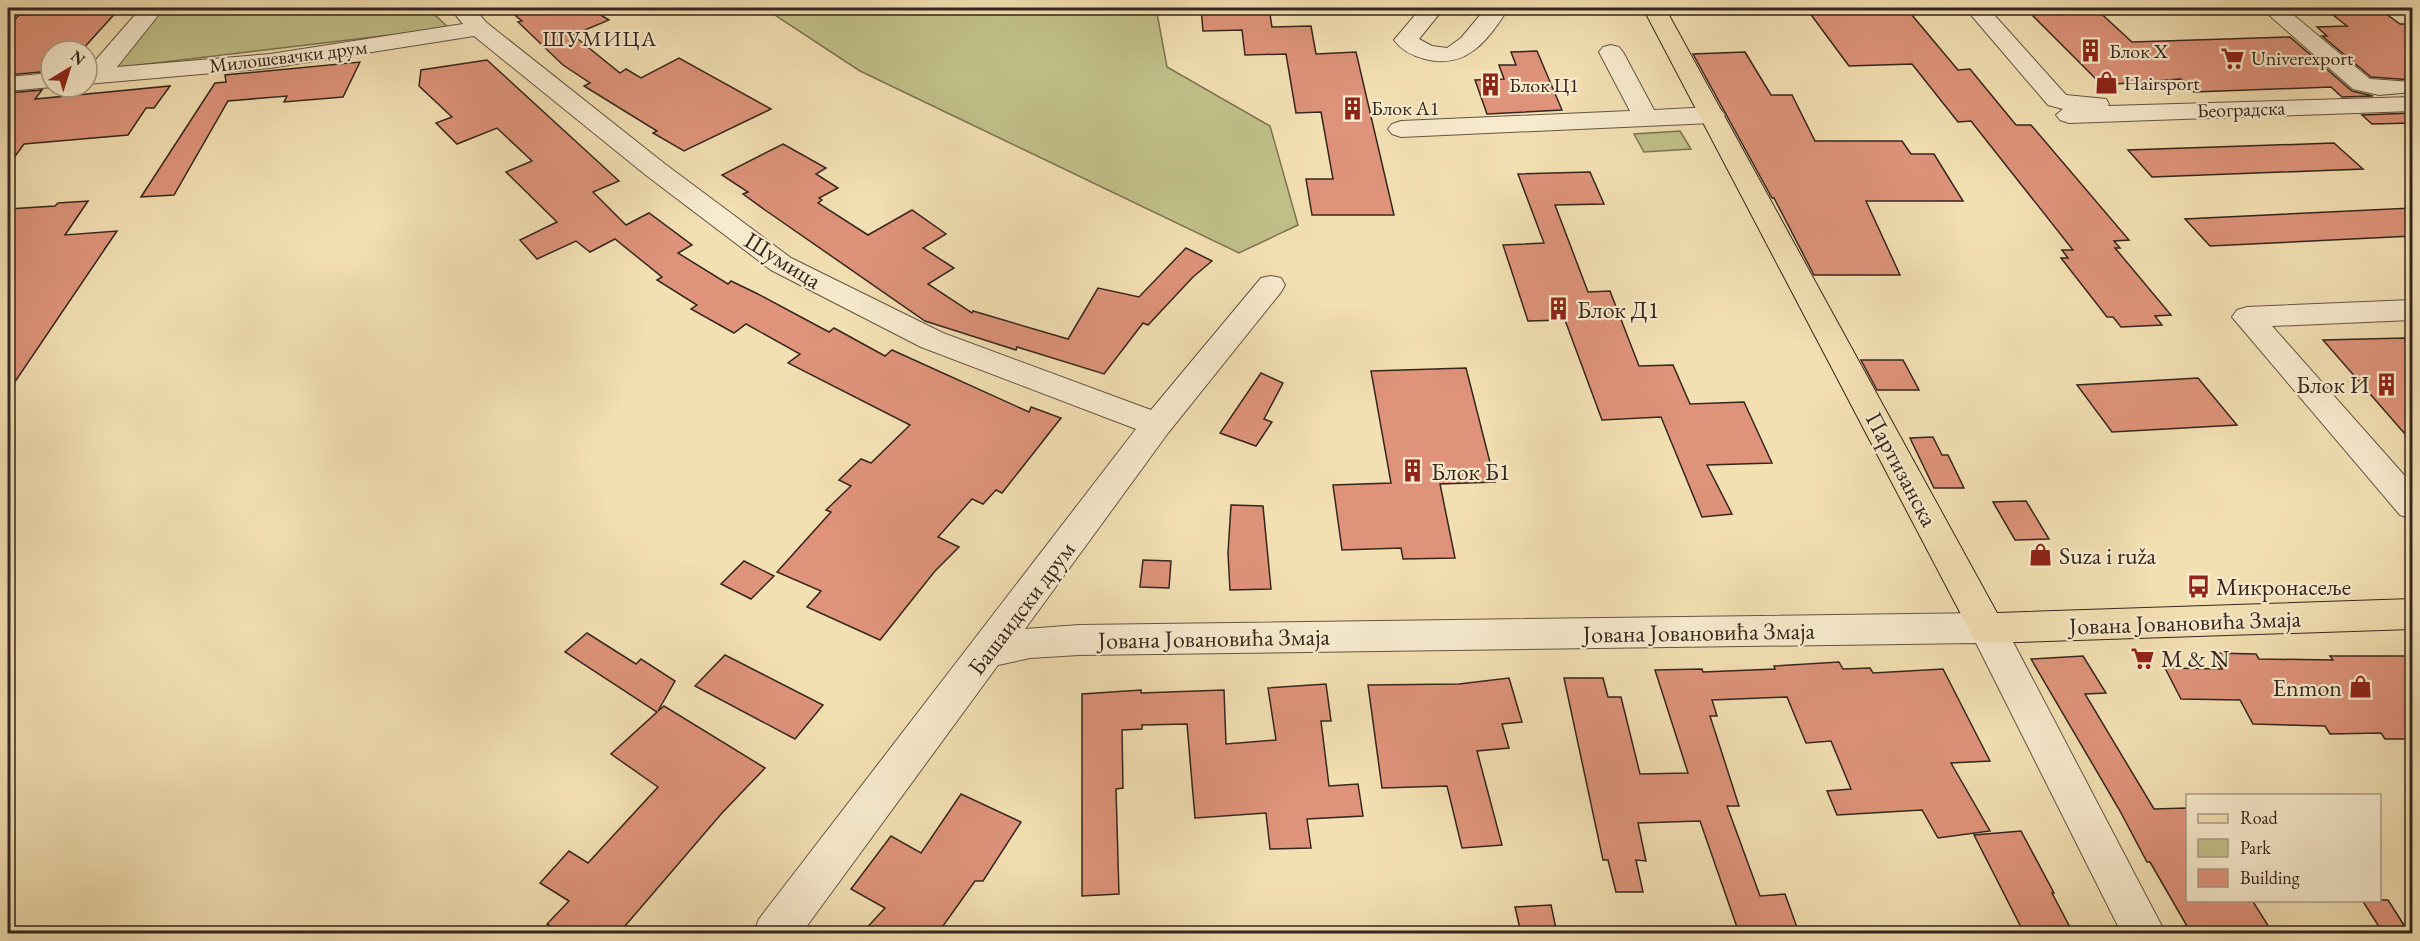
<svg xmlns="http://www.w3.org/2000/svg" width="2420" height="941" font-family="'EB Garamond',serif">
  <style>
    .green { fill: #c1c088; stroke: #7b7353; stroke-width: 1.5 }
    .building { fill: #de937a; stroke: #35261e; stroke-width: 1.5 }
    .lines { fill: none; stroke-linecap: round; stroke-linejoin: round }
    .minor-casing { stroke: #645443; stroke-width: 2 }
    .major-casing { stroke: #35261e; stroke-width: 2 }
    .minor { fill: #f7eacd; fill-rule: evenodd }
    .major { fill: #f2dfb2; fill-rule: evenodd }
    .labels { text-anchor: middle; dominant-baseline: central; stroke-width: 4.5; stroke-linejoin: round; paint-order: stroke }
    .far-poi-label { font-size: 20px; fill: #35261e; stroke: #f7eacd; text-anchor: start }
    .far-street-label { font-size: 20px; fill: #35261e; stroke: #f7eacd }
    .far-neighbourhood-label { font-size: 22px; letter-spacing: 1.5px; fill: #35261e; stroke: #f7eacd }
    .street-label { font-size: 24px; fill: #35261e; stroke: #f7eacd }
    .poi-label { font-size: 24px; fill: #35261e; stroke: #f7eacd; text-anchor: start }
  </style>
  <rect width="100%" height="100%" fill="#f2dfb2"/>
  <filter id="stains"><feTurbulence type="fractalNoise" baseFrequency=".00333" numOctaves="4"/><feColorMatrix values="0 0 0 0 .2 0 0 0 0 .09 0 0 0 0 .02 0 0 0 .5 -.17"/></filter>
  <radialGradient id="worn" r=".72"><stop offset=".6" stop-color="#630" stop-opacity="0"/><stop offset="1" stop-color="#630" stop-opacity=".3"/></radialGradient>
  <!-- green -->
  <g class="green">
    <path d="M163 8H427L449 28 114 68Z"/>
    <path d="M764 8H1156L1167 67 1270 126 1298 225 1239 253 860 71Z"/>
    <path d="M1680 131 1691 149 1644 152 1634 134Z"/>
  </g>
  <!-- building -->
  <g class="building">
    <path d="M74 8H120L81 51H51V71L8 75V27L19 15 70 13Z"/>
    <path d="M506 8H589L609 20 573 35 620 73 626 69 641 78 679 58 771 109 684 151 653 133 657 131 584 86 590 83 563 65 518 22 522 21Z"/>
    <path d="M1201 8H1269L1272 27 1311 26 1316 54 1356 52 1394 215H1312L1306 179H1333L1321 112 1296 113 1286 54 1245 55 1242 30 1203 31Z"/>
    <path d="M1806 8H1906L1958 70 1970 69 2016 125H2031L2129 240 2114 241 2120 248H2115L2171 315 2155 316 2162 325 2121 327 2113 317H2107L2061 258H2068L2062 250H2073L1971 121 1958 122 1912 64 1849 66Z"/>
    <path d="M2025 8H2095L2132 42 2290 37 2352 91 2373 96 2342 97 2331 87 2194 92 2181 79 2102 85Z"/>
    <path d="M2324 8H2378L2400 24H2412V80L2371 77 2322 36H2327L2317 27 2347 26Z"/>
    <path d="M1537 51 1562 110 1487 114 1475 80 1504 79 1499 65H1516L1511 52Z"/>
    <path d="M1745 52 1771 95H1792L1815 141H1902L1911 154H1934L1963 201H1866L1900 275H1814L1774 198H1772L1693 54Z"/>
    <path d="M487 60 619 181 593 192 626 225 649 213 692 245 678 253 728 284 731 281 756 293 829 332 834 328 885 356 892 350 1029 412 1031 407 1061 418 1002 493 996 490 983 504 972 499 938 537 959 547 935 571 880 640 807 607 821 591 777 572 831 512 826 510 851 486 839 480 861 459 871 463 910 425 788 363 800 354 746 324 734 333 691 309 697 305 657 280 662 277 615 239 590 252 576 241 537 259 520 240 557 222 506 172 532 161 497 128 457 144 436 123 452 117 419 86 421 70Z"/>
    <path d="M360 62 343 97 284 102 287 96 228 101 174 195 141 197 215 83 226 82 225 75Z"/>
    <path d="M170 86 154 108H146L128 135 24 144 8 166V93L42 90 35 99Z"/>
    <path d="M2412 113V123L2372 124 2362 115Z"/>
    <path d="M2334 143 2363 169 2152 177 2128 150Z"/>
    <path d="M783 144 826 168 816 174 838 188 819 198 822 200 818 203 868 235 912 210 946 234 923 248 954 268 928 284 972 313 973 311 1068 339 1098 288 1139 297 1186 248 1212 261 1193 277 1148 325 1143 323 1104 374 1017 347 1016 350 925 321 765 210 743 194 748 192 722 175Z"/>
    <path d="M1590 172 1604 204 1555 205 1588 292 1610 291 1639 366 1673 365 1690 404 1744 402 1772 463 1707 465 1732 514 1702 517 1661 417 1602 420 1565 320 1528 321 1503 245 1544 243 1518 174Z"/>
    <path d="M88 201 65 235 117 231 8 392V209L55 206 58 203Z"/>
    <path d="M2412 208V236L2272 243 2210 246 2185 219Z"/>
    <path d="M2406 338 2412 346V442L2323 340Z"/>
    <path d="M1861 360H1903L1919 390H1877Z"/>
    <path d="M1466 368 1495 482 1440 484 1455 558 1403 559 1401 548 1342 550 1333 485 1391 483 1371 371Z"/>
    <path d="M1261 373 1283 383 1264 419 1272 422 1256 446 1220 433Z"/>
    <path d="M2198 378 2237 425 2112 432 2077 385Z"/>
    <path d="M1933 437 1942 455H1948L1964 488H1934L1910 438Z"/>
    <path d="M2026 501 2049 539 2015 540 1993 502Z"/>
    <path d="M1231 505 1263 506 1271 589 1230 590 1228 553Z"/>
    <path d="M1143 560 1171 561 1169 588 1140 587Z"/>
    <path d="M744 561 774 576 751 599 721 584Z"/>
    <path d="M587 633 636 664 641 659 675 681 658 711 664 706 765 768 722 813 619 933H562L547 924 569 901 540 883 569 851 588 863 658 787 611 754 657 712 565 652Z"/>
    <path d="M2213 653 2256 654 2259 659 2333 660 2330 656H2412V739H2385L2381 733 2330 734 2325 726 2253 724 2240 700 2181 699 2165 668 2222 669Z"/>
    <path d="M725 655 823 705 795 739 695 686Z"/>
    <path d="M2083 656 2106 693 2085 694 2154 809 2187 808V900H2252L2269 927 2191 933 2150 862H2147L2120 811 2031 659Z"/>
    <path d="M1839 662 1843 669 1870 668 1873 673 1943 669 1990 761 1951 763 1990 831 1938 838 1922 810 1837 815 1827 791 1851 789 1831 741 1806 743 1787 697 1712 700 1717 716H1710L1739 806H1727L1760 896 1785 894 1799 933H1739L1700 821 1638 823 1646 861 1636 860 1643 892H1616L1608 860H1603L1564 678H1603L1608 697H1621L1640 774 1688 773 1655 670 1702 669 1703 672 1775 669 1774 666Z"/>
    <path d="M1509 678 1522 722 1502 724 1509 748 1477 751 1502 845 1462 848 1447 786 1382 788 1368 685 1459 684Z"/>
    <path d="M1326 684 1331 721H1321L1329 786 1358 784 1363 816 1307 819 1311 848 1270 849 1266 813 1195 818 1187 724 1142 725V729L1122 730 1123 788 1116 789 1119 894 1082 896V694L1141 690V693L1224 690 1226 744 1276 740 1268 688Z"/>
    <path d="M961 794 1021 822 983 881H975L938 933H862L885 908 851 889 891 836 921 853Z"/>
    <path d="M2021 831 2054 893H2052L2073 933H2024L1974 835Z"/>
    <path d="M2362 900H2388L2409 933H2383Z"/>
    <path d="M1551 905 1557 933H1521L1515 907Z"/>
  </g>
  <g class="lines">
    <defs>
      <g id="minor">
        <path d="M141 8H164L117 67 270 54 463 24 450 8H473L487 23 665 164 791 258 943 333 1151 410 1261 278 1271 276 1281 278 1285 285 1281 292 1168 433 1025 629 1079 625 1987 613 2000 617 2166 934H2122L1976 643 1079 655 1030 658 998 665 801 934H753L759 919 1136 429 921 347 771 270 647 176 474 36 270 68 87 84V70Z"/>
        <path d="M1421 8H1444L1419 39 1432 46 1447 48 1461 38 1486 8H1509C1488 39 1468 70 1425 59 1413 56 1402 51 1394 40Z"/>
        <path d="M1965 8H1988L2066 95 2106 99 2109 104 2108 106 2412 97V111L2069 123 2060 120 2056 115 2063 109 2048 105Z"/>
        <path d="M2261 8H2285L2370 79 2412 82V92L2379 95 2353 89Z"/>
        <path d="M1611 45 1619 47 1623 52 1654 110 1712 107 1721 110 1725 115 1721 120 1712 123 1401 137 1392 134 1388 129 1392 124 1401 121 1630 111 1599 52 1603 47Z"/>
        <path d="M51 73 52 87 8 91V77Z"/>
        <path d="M2412 300V320L2272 326 2412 484V519L2400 515 2232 317 2237 310 2247 307Z"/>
      </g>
      <path id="major" d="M1643 8H1665L1997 613 2412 599V629L1987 643 1974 639Z"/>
    </defs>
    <!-- minor casing -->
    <use href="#minor" class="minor-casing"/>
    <!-- major casing -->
    <use href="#major" class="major-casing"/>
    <!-- minor -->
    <use href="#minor" class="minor"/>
    <!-- major -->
    <use href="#major" class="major"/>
  </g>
  <!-- icons -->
  <defs>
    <symbol id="building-bare" viewBox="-9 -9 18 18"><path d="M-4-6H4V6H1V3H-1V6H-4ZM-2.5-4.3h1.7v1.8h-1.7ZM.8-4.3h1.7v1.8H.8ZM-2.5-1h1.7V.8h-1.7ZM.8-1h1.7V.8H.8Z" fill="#8f2418" stroke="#f7eacd" stroke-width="2.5" paint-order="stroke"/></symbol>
    <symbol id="supermarket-bare" viewBox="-9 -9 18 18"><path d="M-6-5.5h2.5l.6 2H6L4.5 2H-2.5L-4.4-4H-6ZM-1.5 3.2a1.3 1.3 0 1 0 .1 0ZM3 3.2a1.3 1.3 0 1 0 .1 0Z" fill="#8f2418" stroke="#f7eacd" stroke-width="2.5" paint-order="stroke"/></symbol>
    <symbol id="shop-bare" viewBox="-9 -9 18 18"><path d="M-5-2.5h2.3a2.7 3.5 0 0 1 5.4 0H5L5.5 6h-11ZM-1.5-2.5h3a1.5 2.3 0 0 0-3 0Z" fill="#8f2418" stroke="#f7eacd" stroke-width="2.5" paint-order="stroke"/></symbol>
    <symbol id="bus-bare" viewBox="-9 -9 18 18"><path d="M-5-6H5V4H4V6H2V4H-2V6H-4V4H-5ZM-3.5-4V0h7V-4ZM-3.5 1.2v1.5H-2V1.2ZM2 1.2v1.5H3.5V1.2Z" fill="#8f2418" stroke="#f7eacd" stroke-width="2.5" paint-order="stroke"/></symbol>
  </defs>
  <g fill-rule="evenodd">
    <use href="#building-bare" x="2074" y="34" width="33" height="33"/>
    <use href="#supermarket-bare" x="2216" y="42" width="33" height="33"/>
    <use href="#shop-bare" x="2090" y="66" width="33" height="33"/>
    <use href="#building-bare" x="1474" y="68" width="33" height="33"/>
    <use href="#building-bare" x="1336" y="92" width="33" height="33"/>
    <use href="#building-bare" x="1542" y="292" width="33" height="33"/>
    <use href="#building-bare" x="2370" y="368" width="33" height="33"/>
    <use href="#building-bare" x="1396" y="454" width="33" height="33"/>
    <use href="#shop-bare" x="2024" y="538" width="33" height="33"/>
    <use href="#bus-bare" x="2182" y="570" width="33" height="33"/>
    <use href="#supermarket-bare" x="2126" y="642" width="33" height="33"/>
    <use href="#shop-bare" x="2344" y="670" width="33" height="33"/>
  </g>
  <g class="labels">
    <!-- far-poi labels -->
    <g class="far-poi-label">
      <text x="2109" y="51">Блок Х</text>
      <text x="2251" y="58">Univerexport</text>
      <text x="2124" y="83">Hairsport</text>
      <text x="1509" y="85">Блок Ц1</text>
      <text x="1371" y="108">Блок А1</text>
    </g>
    <!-- far-street labels -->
    <g class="far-street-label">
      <text transform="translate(288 56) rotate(-7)">Милошевачки друм</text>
      <text transform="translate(2241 109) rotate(-2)">Београдска</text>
    </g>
    <!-- far-neighbourhood labels -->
    <g class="far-neighbourhood-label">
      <text x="600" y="38">ШУМИЦА</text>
    </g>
    <!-- street labels -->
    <g class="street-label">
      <text transform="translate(783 260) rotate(32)">Шумица</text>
      <text transform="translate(1902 469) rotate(62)">Партизанска</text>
      <text transform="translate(1021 608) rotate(-53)">Башаидски друм</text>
      <text transform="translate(2185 622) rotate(-2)">Јована Јовановића Змаја</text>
      <text transform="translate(1699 632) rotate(-1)">Јована Јовановића Змаја</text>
      <text transform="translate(1214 638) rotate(-1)">Јована Јовановића Змаја</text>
    </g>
    <!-- poi labels -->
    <g class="poi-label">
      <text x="1577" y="309">Блок Д1</text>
      <text x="2369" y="384" text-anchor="end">Блок И</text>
      <text x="1431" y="471">Блок Б1</text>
      <text x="2059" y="555">Suza i ruža</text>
      <text x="2216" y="586">Микронасеље</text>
      <text x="2161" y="658">M &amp; N</text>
      <text x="2342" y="687" text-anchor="end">Enmon</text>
    </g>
  </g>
  <!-- margin -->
  <rect width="2420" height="941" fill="none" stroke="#f2dfb2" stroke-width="30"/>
  <rect x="9" y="9" width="2402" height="923" fill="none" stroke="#35261e" stroke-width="3"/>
  <rect x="15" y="15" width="2390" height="911" fill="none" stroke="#35261e" stroke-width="1.5"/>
  <!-- legend -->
  <rect x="2186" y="794" width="195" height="108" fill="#f7eacd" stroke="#a99c87" stroke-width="1.5"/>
  <rect x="2198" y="814" width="30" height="9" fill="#f2dfb2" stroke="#a99c87" stroke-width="1.5"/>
  <text x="2240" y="824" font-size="18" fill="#35261e">Road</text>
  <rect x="2198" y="839" width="30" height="18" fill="#c1c088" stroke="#a99c87" stroke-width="1.5"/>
  <text x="2240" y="854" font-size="18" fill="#35261e">Park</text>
  <rect x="2198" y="869" width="30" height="18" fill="#de937a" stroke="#a99c87" stroke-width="1.5"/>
  <text x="2240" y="884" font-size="18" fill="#35261e">Building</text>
  <!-- north arrow -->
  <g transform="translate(69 69) rotate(38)"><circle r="28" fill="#f7eacd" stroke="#a99c87" stroke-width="1.5"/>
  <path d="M0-4.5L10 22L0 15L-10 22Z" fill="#8f2418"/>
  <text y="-9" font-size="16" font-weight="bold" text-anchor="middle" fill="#35261e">N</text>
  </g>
  <rect width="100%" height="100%" filter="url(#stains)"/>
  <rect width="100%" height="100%" fill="url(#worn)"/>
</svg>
